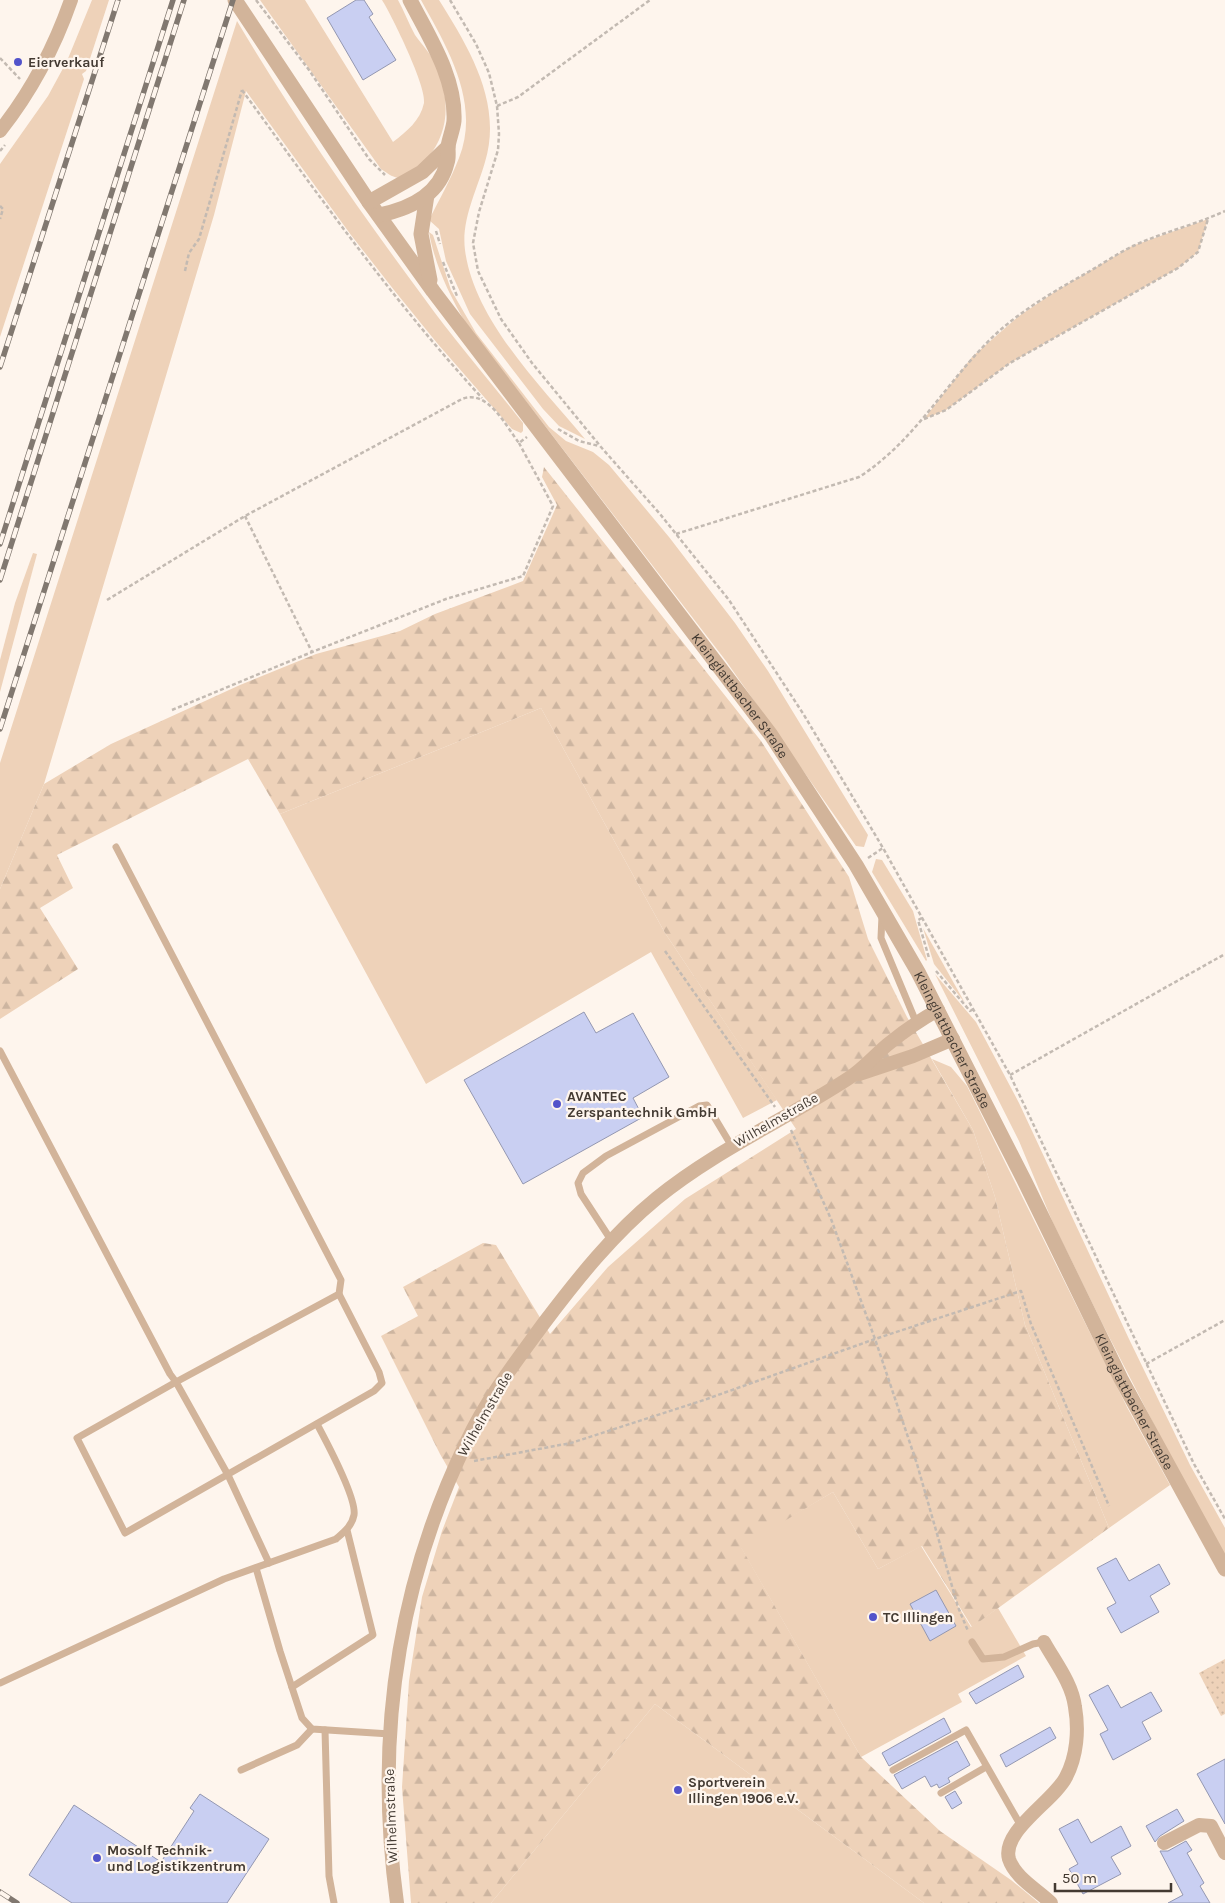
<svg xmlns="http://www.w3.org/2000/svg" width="1225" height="1903" font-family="Karla,sans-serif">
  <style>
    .grass { fill: #eed2b9 }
    .forest { fill: url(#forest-firs) }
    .park { fill: url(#park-dots) }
    .building { fill: #c9cff2; stroke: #9397b1 }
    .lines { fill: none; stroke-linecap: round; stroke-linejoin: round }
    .path { stroke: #c3bab2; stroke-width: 2.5; stroke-dasharray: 4 2.5; stroke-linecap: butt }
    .service { stroke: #d2b49a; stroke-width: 7 }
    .minor { stroke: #d2b49a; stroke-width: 14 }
    .tertiary { stroke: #d2b49a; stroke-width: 15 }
    .rail-casing { stroke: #817870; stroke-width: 5.5 }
    .rail { stroke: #fef5ed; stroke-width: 4; stroke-dasharray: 11; stroke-linecap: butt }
    .poi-dot { fill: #5253ca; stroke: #fef5ed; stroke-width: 2 }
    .labels { text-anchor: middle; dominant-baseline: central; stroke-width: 4.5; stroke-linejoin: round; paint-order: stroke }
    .poi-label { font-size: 14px; font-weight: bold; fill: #433a32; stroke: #fef5ed; text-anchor: start }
    .street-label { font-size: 14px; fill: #433a32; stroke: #fef5ed }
  </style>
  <defs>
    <pattern id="forest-firs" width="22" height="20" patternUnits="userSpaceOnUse" patternTransform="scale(1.25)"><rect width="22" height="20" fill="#eed2b9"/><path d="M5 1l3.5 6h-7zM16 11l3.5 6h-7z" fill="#cdb5a0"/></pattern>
    <pattern id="park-dots" width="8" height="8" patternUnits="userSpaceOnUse" patternTransform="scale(1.25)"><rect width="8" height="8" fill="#eed2b9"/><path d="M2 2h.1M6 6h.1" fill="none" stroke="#cdb5a0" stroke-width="1.8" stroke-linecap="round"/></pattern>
  </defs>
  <rect width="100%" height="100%" fill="#fef5ed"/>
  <!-- grass -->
  <g class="grass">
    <path d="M92 0H109L86 71 82 74 84 79 0 337V164L48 96 67 61Z"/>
    <path d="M260 0H305L393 142C407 131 420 121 424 103 427 87 392 16 382 0H398C404 11 409 24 415 35 422 45 432 55 437 67 452 104 449 142 417 168 401 181 398 181 381 169Z"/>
    <path d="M421 0H439C469 48 503 103 485 162 477 190 461 220 465 250 474 320 541 386 585 439L559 426 543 409 470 314 446 261 439 229 429 220C439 200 451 179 459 158 481 103 447 47 421 0Z"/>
    <path d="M237 21C294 117 358 209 424 298 455 341 490 381 523 423V431L521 433 512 429 437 343 394 290 351 235 246 91 214 215 44 784 0 889V763Z"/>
    <path d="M1208 219 1198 252 1178 268 1010 363 946 410 924 419 972 357 1019 316 1056 291 1132 246Z"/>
    <path d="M429 232 433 235 451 290 476 333 549 427 566 441 593 452 609 465 669 537 735 623 768 671 868 835 864 847 856 846 726 661 465 322C448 292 435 265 429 232Z"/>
    <path d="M33 553 37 554 0 692V660L15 603Z"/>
    <path d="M541 708 665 933 777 1100 743 1118 651 952 426 1084 280 814Z"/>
    <path d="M876 859 882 860 913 911 927 960 926 961 872 872Z"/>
    <path d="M923 928 965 1003 934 964Z"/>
    <path d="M935 974 976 1022 1019 1103 1129 1339 1190 1465 1225 1528V1555L1168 1452 1102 1323 1053 1223 1019 1141Z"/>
    <path d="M932 1059 951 1067 967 1086 1128 1409 1170 1485 1109 1528 1025 1325 995 1197 973 1130Z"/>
    <path d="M833 1492 878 1569 921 1546 971 1627 998 1608 1026 1656 958 1694 962 1702 861 1757 740 1546Z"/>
    <path d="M655 1704 924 1903H491Z"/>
  </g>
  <!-- forest -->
  <path class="forest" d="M544 467 761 741 849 877 868 939 907 1017 973 1130 995 1197 1025 1325 1109 1528 972 1627 922 1546 878 1569 833 1492 741 1547 861 1757 940 1831 1011 1880 1039 1903H924L655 1704 491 1903H411L402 1787 409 1681 422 1597 442 1531 459 1487 440 1454 381 1336 418 1316 403 1287 483 1243 496 1245 550 1334 608 1267 685 1199 796 1129 665 933 541 708 280 814 248 759 57 855 73 888 40 908 78 969 0 1019V889L44 784 111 744 240 685 316 654 400 631 435 614 523 581 557 505 542 477Z"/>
  <!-- park -->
  <path class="park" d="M1225 1659V1714L1221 1716 1199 1673Z"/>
  <!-- building -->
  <g class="building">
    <path d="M356 0H364L373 14 369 17 396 60 363 80 327 18Z"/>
    <path d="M584 1012 596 1033 633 1013 669 1077 633 1098 643 1117 523 1184 464 1080Z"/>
    <path d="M1116 1558 1129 1581 1159 1564 1170 1584 1150 1596 1159 1612 1121 1633 1107 1608 1116 1603 1097 1568Z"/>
    <path d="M936 1590 956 1626 930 1641 910 1604Z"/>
    <path d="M1018 1665 1024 1677 976 1704 969 1693Z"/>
    <path d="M1108 1685 1121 1708 1151 1692 1162 1711 1142 1722 1151 1739 1113 1760 1100 1734 1108 1730 1089 1695Z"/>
    <path d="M944 1718 951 1732 889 1766 882 1753Z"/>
    <path d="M1050 1727 1056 1738 1006 1767 1000 1755Z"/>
    <path d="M957 1741 970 1765 948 1778 950 1782 939 1788 937 1784 931 1787 925 1776 902 1789 894 1775Z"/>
    <path d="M1225 1759V1824L1197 1774Z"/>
    <path d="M955 1791 962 1803 952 1809 945 1797Z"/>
    <path d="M200 1794 269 1839 227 1903H72L29 1875 74 1805 161 1862 194 1811 190 1808Z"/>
    <path d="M1177 1809 1184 1821 1160 1836 1155 1842 1146 1826Z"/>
    <path d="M1078 1819 1091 1843 1121 1826 1131 1846 1111 1857 1121 1874 1083 1894 1069 1869 1078 1864 1059 1829Z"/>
    <path d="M1186 1841 1192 1850 1187 1853 1204 1883 1200 1886 1210 1903H1168L1183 1895 1160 1851H1168Z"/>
  </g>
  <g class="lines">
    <!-- path -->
    <g class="path">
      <path d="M256 0 309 70 369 159 385 175"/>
      <path d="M450 0 476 44 489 73 497 106 499 134 498 150 479 212 473 243 478 271 501 319 532 363 601 447 660 514 729 600 804 715 883 848 1010 1075 1194 1464 1225 1519"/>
      <path d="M0 58 20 79"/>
      <path d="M242 90C319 196 394 302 482 398"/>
      <path d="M497 106 518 97 650 0"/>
      <path d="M0 151 5 145"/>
      <path d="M0 206 3 209 0 219"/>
      <path d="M436 231 440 244"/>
      <path d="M443 262 457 296"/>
      <path d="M185 271 189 253 199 239 242 90"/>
      <path d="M924 419 946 410 1010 363 1178 268 1198 252 1208 219"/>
      <path d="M558 429 579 441 599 446"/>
      <path d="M245 516 312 652 446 599 523 576 553 506 519 443"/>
      <path d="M676 534 859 477C917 440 948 378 998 332 1025 308 1058 289 1090 271 1104 263 1118 253 1133 246 1163 232 1195 225 1225 211"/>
      <path d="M107 600 245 516 462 399C488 389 505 425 519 443L527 437"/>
      <path d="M172 710 312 652"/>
      <path d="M868 858 883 848"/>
      <path d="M922 918 918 920 929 958"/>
      <path d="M665 951 775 1107"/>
      <path d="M936 971 970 1011 974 1009"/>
      <path d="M1010 1075 1225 954"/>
      <path d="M791 1130 831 1219 875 1339 917 1464 958 1607 968 1631"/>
      <path d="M1146 1364 1225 1320"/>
      <path d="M474 1461 571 1443 704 1400 875 1339 1021 1291 1031 1324 1109 1506"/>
    </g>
    <!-- service -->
    <g class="service">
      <path d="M116 847 341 1280 339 1294 176 1382 228 1475 269 1563"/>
      <path d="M882 916 881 938 916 1022"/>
      <path d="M0 1051 170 1374 176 1382 77 1438 125 1533 374 1391 382 1383 379 1372 339 1294"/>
      <path d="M611 1240 581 1194 578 1183 583 1173 606 1156 699 1106 707 1105 731 1145"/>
      <path d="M256 1568 280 1651 302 1718 312 1729 390 1734"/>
      <path d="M972 1642 983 1659 1004 1657 1033 1644 1044 1642"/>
      <path d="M0 1683 224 1579 336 1539C344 1532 352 1526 354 1515 357 1498 326 1441 317 1424"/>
      <path d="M292 1687 373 1635 347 1530"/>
      <path d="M325 1730 329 1876 334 1903"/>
      <path d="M241 1770 297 1745 312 1729"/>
      <path d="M893 1770 966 1730 1021 1826"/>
      <path d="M941 1793 986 1767"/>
    </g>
    <!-- minor -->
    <g class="minor">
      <path d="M0 131C30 93 55 46 71 0"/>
      <path d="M859 1074 913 1056 953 1039"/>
      <path d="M1044 1642C1055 1662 1072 1683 1075 1707 1079 1730 1077 1756 1066 1777 1054 1801 1001 1831 1009 1859 1015 1878 1038 1890 1051 1903"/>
      <path d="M1164 1843 1199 1825 1211 1826 1225 1853"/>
      <path d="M397 1903C375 1743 396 1587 467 1441 486 1400 517 1360 544 1323 578 1278 613 1234 657 1198 716 1150 785 1120 849 1078 863 1069 874 1056 887 1045 903 1032 920 1020 938 1010"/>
    </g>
    <!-- tertiary -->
    <g class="tertiary">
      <path id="s1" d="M235 0 369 202 433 291 771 735 856 865 918 972 1025 1182 1121 1379 1225 1569"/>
      <path d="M427 195 421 234 430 280"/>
      <path d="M369 202 422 172 448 147"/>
      <path d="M379 215C409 209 439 196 447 163 449 158 448 152 448 147 449 139 453 130 454 121 456 78 429 37 410 0"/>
    </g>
    <defs>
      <g id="rail">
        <path d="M0 367 118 0"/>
        <path d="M0 544 173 0"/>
        <path d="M0 580 184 0"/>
        <path d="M0 729 233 0"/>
        <path d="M0 1892 17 1903"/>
      </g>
    </defs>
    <!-- rail casing -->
    <use href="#rail" class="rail-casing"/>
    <!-- rail -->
    <use href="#rail" class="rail"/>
  </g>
  <!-- markers -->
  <g class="poi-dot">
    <circle cx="18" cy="62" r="5"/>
    <circle cx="557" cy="1104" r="5"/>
    <circle cx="873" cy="1617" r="5"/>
    <circle cx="678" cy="1790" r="5"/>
    <circle cx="97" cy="1858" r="5"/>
  </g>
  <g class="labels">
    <!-- poi labels -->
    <g class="poi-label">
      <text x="28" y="62">Eierverkauf</text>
      <text x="567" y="1096">AVANTEC<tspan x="567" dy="16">Zerspantechnik GmbH</tspan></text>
      <text x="883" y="1617">TC Illingen</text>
      <text x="688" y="1782">Sportverein<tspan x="688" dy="16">Illingen 1906 e.V.</tspan></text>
      <text x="107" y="1850">Mosolf Technik-<tspan x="107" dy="16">und Logistikzentrum</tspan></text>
    </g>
    <!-- street labels -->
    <g class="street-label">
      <text stroke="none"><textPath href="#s1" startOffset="860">Kleinglattbacher Straße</textPath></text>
      <text stroke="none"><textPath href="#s1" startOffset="1265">Kleinglattbacher Straße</textPath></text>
      <text transform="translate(776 1120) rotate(-30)">Wilhelmstraße</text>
      <text stroke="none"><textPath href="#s1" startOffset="1670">Kleinglattbacher Straße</textPath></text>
      <text transform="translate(485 1414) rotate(-60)">Wilhelmstraße</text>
      <text transform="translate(391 1816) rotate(-92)">Wilhelmstraße</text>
    </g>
  </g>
  <!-- scale -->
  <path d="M1055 1883v8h116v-8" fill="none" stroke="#433a32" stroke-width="2.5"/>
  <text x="1062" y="1883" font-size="15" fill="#433a32" stroke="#fef5ed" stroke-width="4" paint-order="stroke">50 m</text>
</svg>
